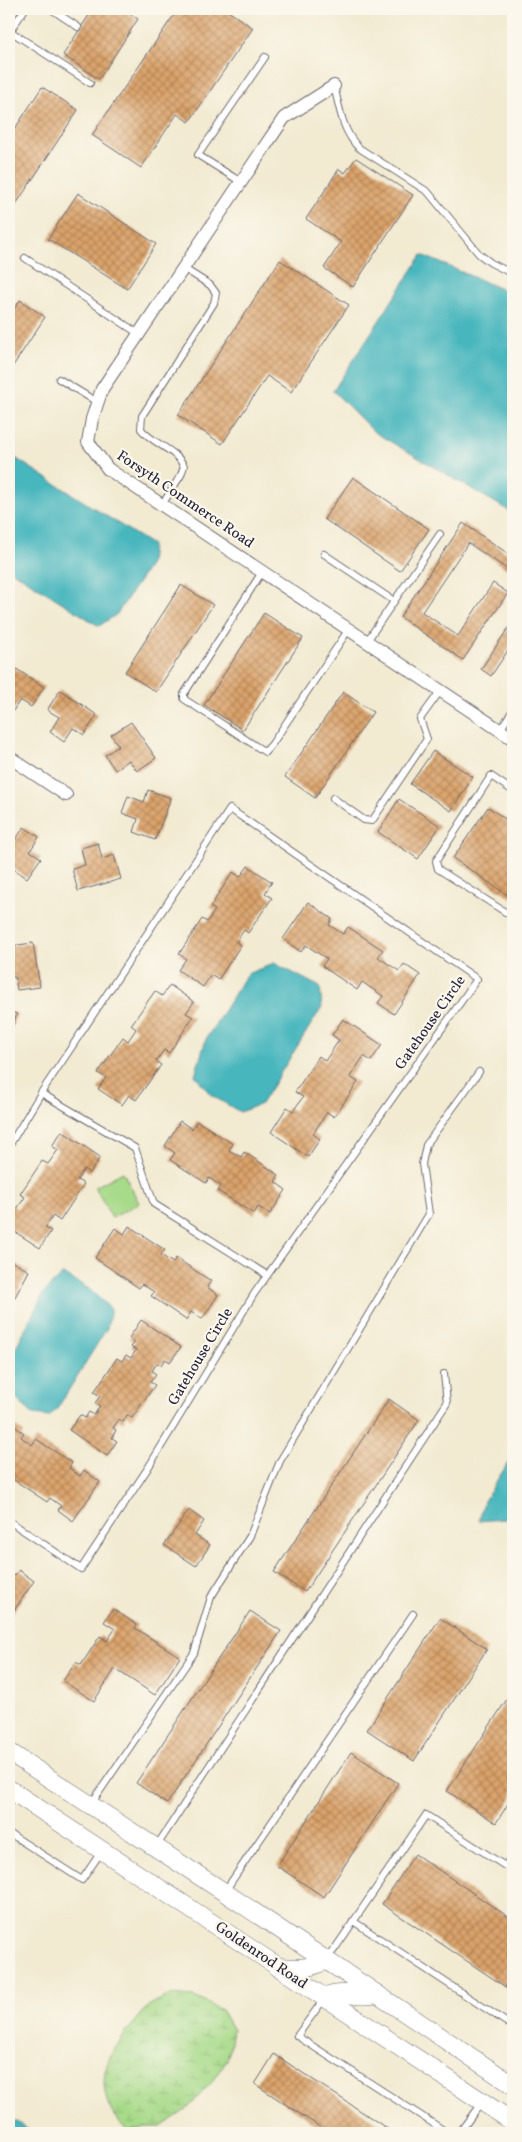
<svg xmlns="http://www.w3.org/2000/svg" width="522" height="2142" font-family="Vollkorn,serif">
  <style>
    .green { fill: #a7da89; stroke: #647e62 }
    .wetland { fill: url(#wetland-marsh); stroke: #647e62 }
    .water { fill: #47b6bd; stroke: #346c7c }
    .building { fill: url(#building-cross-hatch) }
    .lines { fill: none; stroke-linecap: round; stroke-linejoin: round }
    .lane-casing { stroke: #6b6870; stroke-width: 8 }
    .street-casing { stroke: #6b6870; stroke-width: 14 }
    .secondary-casing { stroke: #6b6870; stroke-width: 19 }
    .lane { stroke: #fff; stroke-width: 6 }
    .street { stroke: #fff; stroke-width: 12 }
    .secondary { stroke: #fff; stroke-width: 18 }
    .labels { text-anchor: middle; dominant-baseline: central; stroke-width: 4.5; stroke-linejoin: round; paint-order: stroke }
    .street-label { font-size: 15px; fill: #22223b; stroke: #fbf7ec }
  </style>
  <defs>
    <pattern id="wetland-marsh" width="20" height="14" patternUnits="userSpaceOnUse" patternTransform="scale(1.25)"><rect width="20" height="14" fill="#a7da89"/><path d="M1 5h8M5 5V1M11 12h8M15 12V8" fill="none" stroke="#8fbb77"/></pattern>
    <pattern id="building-cross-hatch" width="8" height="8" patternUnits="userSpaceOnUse" patternTransform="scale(1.25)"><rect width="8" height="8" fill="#dba36b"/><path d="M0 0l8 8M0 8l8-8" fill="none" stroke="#b18459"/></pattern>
  </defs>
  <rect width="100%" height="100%" fill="#fbf7ec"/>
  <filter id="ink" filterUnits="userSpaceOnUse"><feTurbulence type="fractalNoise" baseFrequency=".02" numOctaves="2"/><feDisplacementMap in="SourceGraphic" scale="10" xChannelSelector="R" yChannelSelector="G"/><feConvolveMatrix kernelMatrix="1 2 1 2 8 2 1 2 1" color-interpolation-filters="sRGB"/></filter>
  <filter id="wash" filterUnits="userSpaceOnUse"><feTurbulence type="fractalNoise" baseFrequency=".0096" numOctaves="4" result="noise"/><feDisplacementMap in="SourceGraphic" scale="20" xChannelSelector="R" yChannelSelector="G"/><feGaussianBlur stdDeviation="1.12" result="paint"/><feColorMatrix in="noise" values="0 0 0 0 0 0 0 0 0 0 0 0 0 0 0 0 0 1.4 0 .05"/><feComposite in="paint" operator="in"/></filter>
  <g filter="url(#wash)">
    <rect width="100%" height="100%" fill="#f2ead1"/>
    <!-- green -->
    <path class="green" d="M123 1172 139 1203 112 1218 95 1187Z"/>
    <!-- wetland -->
    <path class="wetland" d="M171 1995 194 1997 221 2010 233 2030 228 2058 211 2083 187 2109 161 2127H144L130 2132C111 2119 101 2095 105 2072 108 2058 117 2046 125 2034 132 2025 140 2013 150 2005 156 2001 164 1998 171 1995Z"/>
    <!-- water -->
    <g class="water">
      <path d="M422 255 513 294V513L374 432 333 391Z"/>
      <path d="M9 454 152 545 150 564 117 614 99 626 9 569Z"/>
      <path d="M274 963 320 987 322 1007 261 1104 240 1112 211 1095 195 1075 206 1039 247 974Z"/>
      <path d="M63 1274 89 1289 111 1309 107 1328 57 1409 49 1417 34 1415 18 1401 9 1382 14 1351 44 1292Z"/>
      <path d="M513 1455V1518L479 1521 484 1501Z"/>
      <path d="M9 2117 33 2133H9Z"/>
    </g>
    <g id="blocks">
      <!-- building -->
      <g class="building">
        <path d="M93 9H123L138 19 99 79 63 55Z"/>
        <path d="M178 9H225L253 28 189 122 177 114 141 168 92 135Z"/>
        <path d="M42 87 78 110 9 215V138Z"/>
        <path d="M356 158 413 195 353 287 324 268 341 242 306 219 339 169 345 173Z"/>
        <path d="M78 193 156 244 127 289 48 239Z"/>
        <path d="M280 260 349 305 291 392 267 376 222 444 178 415Z"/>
        <path d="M20 300 45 317 11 369 9 367V317Z"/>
        <path d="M353 477 429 529 400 571 324 519Z"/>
        <path d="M463 523 513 557V573L468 543 422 612 458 636 493 583 508 593 463 660 400 617Z"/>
        <path d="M181 585 213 605 156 692 125 672Z"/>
        <path d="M264 613 303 638 243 730 204 705Z"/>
        <path d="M513 621V643L491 676 481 669Z"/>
        <path d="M9 664 44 687 31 707 20 700 11 714 9 713Z"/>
        <path d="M60 690 97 715 84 735 73 728 64 742 50 732 59 717 47 710Z"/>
        <path d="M343 692 373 712 315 798 285 777Z"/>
        <path d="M131 722 156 758 137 771 129 760 115 770 105 755 119 746 111 735Z"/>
        <path d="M433 751 473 777 451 811 410 784Z"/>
        <path d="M148 790 171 798 155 840 134 832 138 819 122 813 128 796 144 802Z"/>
        <path d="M399 799 440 826 418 859 378 832Z"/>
        <path d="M488 807 513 824V899L453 858Z"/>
        <path d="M24 827 39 837 30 851 41 858 27 878 9 866V838L14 842Z"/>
        <path d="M98 843 102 859 114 855 121 879 78 891 72 869 85 865 81 848Z"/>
        <path d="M248 866 272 882 265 893 272 898 248 933 244 930 236 942 241 945 218 980 211 975 203 987 178 970 186 959 179 954 202 919 207 922 215 910 210 907 233 872 240 877Z"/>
        <path d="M308 902 332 919 329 925 343 934 348 927 383 950 378 957 399 971 404 964 420 975 394 1014 378 1003 383 996 362 982 357 990 322 966 327 959 306 945 301 952 283 939Z"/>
        <path d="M33 943 40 987 17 990 15 977H9V959H11L10 946Z"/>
        <path d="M170 985 194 1002 186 1013 193 1017 169 1053 164 1050 156 1061 161 1065 136 1100 129 1095 122 1105 98 1089 106 1078 98 1073 123 1037 128 1041 136 1029 131 1025 155 991 162 996Z"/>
        <path d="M9 1011 17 1014 9 1035Z"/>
        <path d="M343 1019 382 1045 371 1061 364 1056 350 1077 358 1082 334 1117 327 1112 313 1134 320 1139 308 1157 271 1132 287 1107 293 1111 303 1097 295 1092 319 1056 325 1061 339 1040 332 1035Z"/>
        <path d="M180 1121 192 1129 197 1121 233 1144 229 1150 241 1157 244 1152 279 1175 275 1182 286 1190 270 1214 258 1207 254 1214 218 1191 221 1186 209 1178 206 1183 170 1160 175 1153 165 1146Z"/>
        <path d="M62 1131 100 1157 90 1173 84 1169 77 1180 84 1184 60 1221 53 1216 45 1228 51 1231 40 1248 9 1228V1210L12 1205 17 1209 25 1197 20 1194 42 1161 48 1164 58 1150 52 1146Z"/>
        <path d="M129 1226 165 1250 161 1255 173 1263 176 1258 211 1281 207 1287 218 1295 202 1319 191 1312 186 1320 151 1296 154 1292 142 1284 139 1288 95 1258 115 1228 124 1234Z"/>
        <path d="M9 1260 29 1271 9 1308Z"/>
        <path d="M141 1320 181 1347 170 1362 165 1359 161 1365 157 1363 152 1371 156 1374 150 1382 155 1385 132 1418 127 1415 123 1422 119 1419 113 1428 116 1430 112 1438 117 1441 107 1456 69 1430 80 1415 85 1418 89 1412 94 1415 100 1406 95 1403 100 1396 94 1392 117 1358 122 1361 126 1355 131 1358 136 1350 131 1347 135 1342 129 1338Z"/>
        <path d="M389 1399 419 1420 305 1592 274 1572Z"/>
        <path d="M9 1422 24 1433 21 1437 32 1445 36 1439 72 1463 69 1468 80 1476 84 1470 100 1482 73 1521 58 1510 61 1506 50 1498 47 1502 11 1478 14 1473 9 1470Z"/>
        <path d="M189 1510 204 1521 195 1535 210 1545 196 1566 164 1545Z"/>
        <path d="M19 1570 34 1581 9 1618V1572L14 1576Z"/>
        <path d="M113 1609 137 1625 135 1628 180 1657 155 1695 115 1669 94 1701 63 1681 76 1662 81 1665 100 1636 107 1641 115 1629 104 1622Z"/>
        <path d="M250 1611 281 1631 167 1804 136 1783Z"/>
        <path d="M440 1618 487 1649 414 1761 367 1730Z"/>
        <path d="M513 1690V1796L496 1823 447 1791Z"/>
        <path d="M351 1752 398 1783 324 1897 277 1866Z"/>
        <path d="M415 1854 513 1920V1992L382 1904Z"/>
        <path d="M274 2054 394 2133H329L255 2084Z"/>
      </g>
    </g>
  </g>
  <g filter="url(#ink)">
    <use href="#blocks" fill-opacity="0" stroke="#6b6870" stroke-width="1"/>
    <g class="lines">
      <defs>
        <g id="lane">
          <path d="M25 9 10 31 90 83"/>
          <path d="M51 9 78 27"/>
          <path d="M334 86C340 109 342 131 359 148L428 192 479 254 491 263 513 274"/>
          <path d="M241 182 198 155 265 57"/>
          <path d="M25 258 139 334"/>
          <path d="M59 379 97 402"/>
          <path d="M162 505 181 475 184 466C175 449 153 444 141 429L142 416 214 303 216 293 210 285 183 268"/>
          <path d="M324 554 394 601"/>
          <path d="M262 572 184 694V699L265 752 272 744 349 629"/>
          <path d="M367 641 440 534"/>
          <path d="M500 730 513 710"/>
          <path d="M513 791 491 776 436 861 438 869 513 917"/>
          <path d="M333 798 364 820 372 821 427 739 420 719 441 690"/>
          <path d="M41 1093 135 1148 154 1204 267 1275"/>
          <path d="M9 1146 41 1093 230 809 477 979 254 1294 148 1468 81 1569 9 1521"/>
          <path d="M91 1804 194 1653 211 1597 250 1536 280 1461 429 1214 422 1164 426 1145 479 1072"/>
          <path d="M9 1833 82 1880 101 1852"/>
          <path d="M156 1847 447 1403 444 1374"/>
          <path d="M225 1891 413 1614"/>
          <path d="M353 1921 509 2024"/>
          <path d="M326 1959 334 1950 426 1815 505 1866 513 1855"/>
          <path d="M324 1999 297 2036 448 2133"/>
          <path d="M459 2133 482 2102"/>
        </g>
        <g id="street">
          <path d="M334 86 284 118 102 389 92 419 88 442 108 469 513 739"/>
          <path d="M9 757 66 795"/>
        </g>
        <g id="secondary">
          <path d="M9 1752 224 1892 513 2085"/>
          <path d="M9 1789 513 2122"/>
          <path d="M278 1967C295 1968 310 1970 325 1960"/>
          <path d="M324 1998C345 1988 358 2000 377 1994"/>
        </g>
      </defs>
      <!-- lane casing -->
      <use href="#lane" class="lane-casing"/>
      <!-- street casing -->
      <use href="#street" class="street-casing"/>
      <!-- secondary casing -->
      <use href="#secondary" class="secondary-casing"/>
      <!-- lane -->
      <use href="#lane" class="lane"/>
      <!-- street -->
      <use href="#street" class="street"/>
      <!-- secondary -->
      <use href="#secondary" class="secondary"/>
    </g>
  </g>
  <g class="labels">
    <!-- street labels -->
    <g class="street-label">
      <text transform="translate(185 500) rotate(34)">Forsyth Commerce Road</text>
      <text transform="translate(431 1023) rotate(-55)">Gatehouse Circle</text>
      <text transform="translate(201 1357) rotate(-59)">Gatehouse Circle</text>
      <text transform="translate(261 1956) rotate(34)">Goldenrod Road</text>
    </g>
  </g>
  <!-- margin -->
  <rect width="522" height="2142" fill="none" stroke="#fbf7ec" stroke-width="30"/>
</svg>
